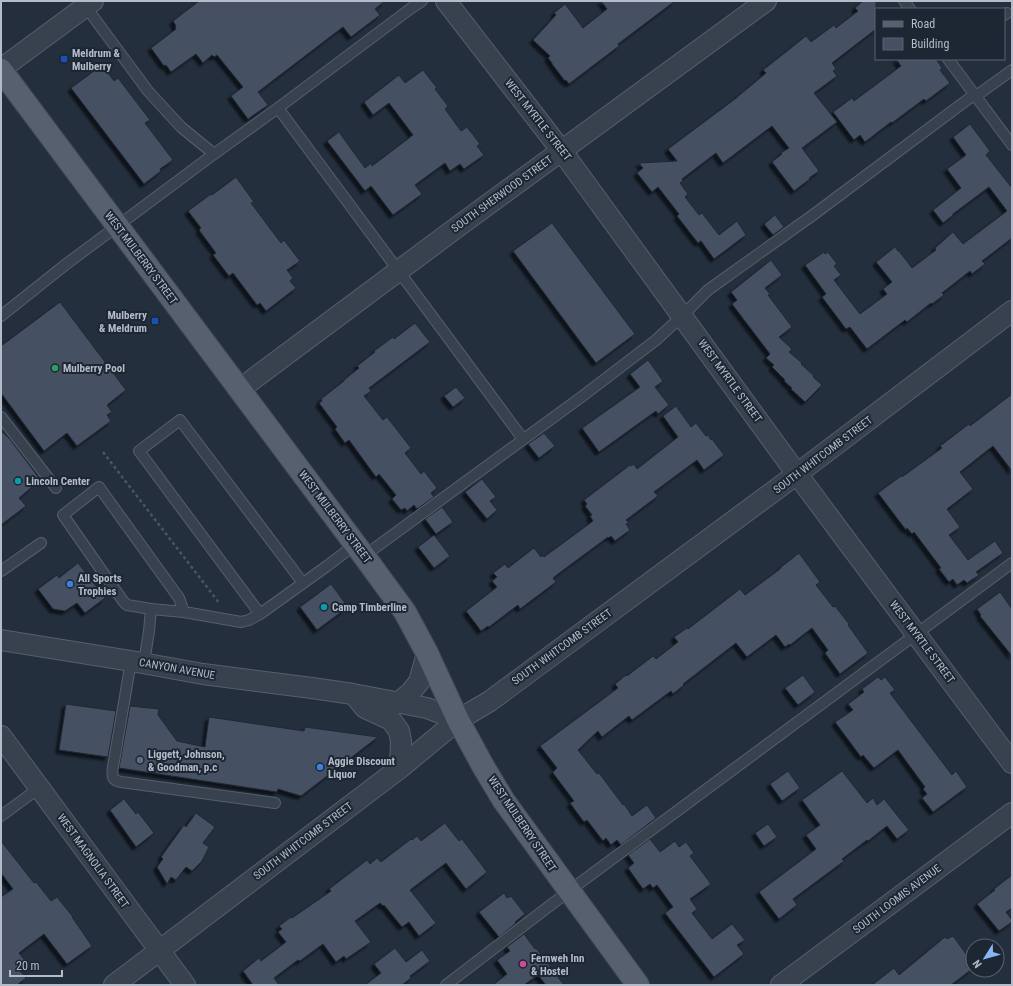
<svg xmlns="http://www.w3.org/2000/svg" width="1013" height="986" font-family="'Roboto Condensed',sans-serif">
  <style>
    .building { fill: #455162; stroke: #1f2835; filter: url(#shadow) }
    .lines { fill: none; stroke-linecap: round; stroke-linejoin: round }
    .lane-casing { stroke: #565f6c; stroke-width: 12 }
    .street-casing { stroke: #565f6c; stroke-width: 22 }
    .primary-casing { stroke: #414a57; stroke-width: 24 }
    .path { stroke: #44595c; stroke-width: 2.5; stroke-dasharray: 3 3; stroke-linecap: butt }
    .lane { stroke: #38414e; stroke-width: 10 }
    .street { stroke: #38414e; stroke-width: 20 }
    .primary { stroke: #56606e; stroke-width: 22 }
    .transit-dot { fill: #1a4fb4; stroke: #1d2633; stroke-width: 1.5 }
    .leisure-dot { fill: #2e9e5b; stroke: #1d2633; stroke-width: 1.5 }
    .culture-dot { fill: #0f9aa8; stroke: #1d2633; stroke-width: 1.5 }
    .shop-dot { fill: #3f7fe0; stroke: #1d2633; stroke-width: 1.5 }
    .service-dot { fill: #5c6f8a; stroke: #1d2633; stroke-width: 1.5 }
    .hotel-dot { fill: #d1479c; stroke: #1d2633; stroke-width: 1.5 }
    .labels { text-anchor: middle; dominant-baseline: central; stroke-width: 4; stroke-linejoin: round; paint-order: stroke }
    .poi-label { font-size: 11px; font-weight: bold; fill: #b4bcc9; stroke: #1d2633; text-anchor: start }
    .street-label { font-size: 11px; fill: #b4bcc9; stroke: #1d2633 }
  </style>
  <defs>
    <filter id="shadow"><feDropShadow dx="-3.5" dy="3.5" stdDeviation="1" flood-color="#0009"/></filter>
  </defs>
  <rect width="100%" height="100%" fill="#242f3e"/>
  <!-- building -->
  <g class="building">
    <path d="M199 1H385L375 9 380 15 351 37 343 27 258 92 268 105 248 119 231 96 243 87 217 55 214 57 212 55 203 63 196 54 171 72 166 65 164 66 151 48 176 29 175 27 176 26 173 21Z"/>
    <path d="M601 1H675L618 44 619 46 569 84 566 80 565 81 552 64V63L548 58 550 56 533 40 556 15 554 13 565 4 583 28 607 9Z"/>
    <path d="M863 1H876V29L832 63 836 69 833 71 837 76 814 93 837 122 802 148 819 171 809 178 810 179 794 191 772 162 782 154 781 153 789 148 772 126 723 163 716 153 682 179 683 181 680 183 688 194 685 197 699 215 702 213 719 235 737 221 746 235 714 259 701 241 698 243 677 216 679 214 658 187 652 192 637 173 643 168 639 163 677 161 668 149 735 99 766 73 763 70 791 48 806 36 811 42 834 25 836 28 858 11 855 8Z"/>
    <path d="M896 59H936L942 68 940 70 950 83 926 101 924 99 892 123 891 122 865 142 860 135 854 140 833 112 852 98 854 101 901 66Z"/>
    <path d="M102 65 114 81 118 78 150 120 145 123 173 160 160 169 161 171 144 184 71 88Z"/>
    <path d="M423 70 437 88 435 89 448 106 445 109 461 131 467 127 480 144 477 146 484 155 464 169 460 164 450 171 445 163 415 185 422 194 393 215 371 186 365 191 327 141 339 132 365 168 371 163 372 166 413 135 389 103 373 115 364 102 399 75 405 83Z"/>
    <path d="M970 124 990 151 986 155 1012 188V238L982 261 985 264 972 274 970 271 942 293 944 295 932 304 931 303 907 322 905 320 867 349 850 327 846 329 822 297 826 294 805 265 824 252 825 254 828 252 837 264 834 266 841 275 834 280 860 314 887 294 883 289 892 282 876 262 895 247 898 251H899L912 268 936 250 935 248 953 232 963 244 1007 211 989 187 953 214V215L943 223 933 210 961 188 947 169 966 155 953 137Z"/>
    <path d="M236 177 254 202 251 203 281 243 284 240 300 261 287 270 293 278 290 281 296 288 266 311 260 303 257 305 233 273 229 276 213 255 216 253 199 230 201 228 188 211 211 194 212 195Z"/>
    <path d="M775 215 784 227 773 235 764 224Z"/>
    <path d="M552 223 635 334 596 363 513 251Z"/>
    <path d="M771 260 782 275 765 288 770 294 768 295 792 327 779 337 792 349 789 352 802 363 801 364 814 376 813 377 822 385 805 402 791 389 792 388 784 381 785 380 772 367 774 365 766 358 770 354 732 304 737 300 731 292Z"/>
    <path d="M60 302 126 390 107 405 112 412 107 415 111 421 77 446 67 433 44 451 1 393V346Z"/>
    <path d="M415 323 430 342 369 388 371 391 364 396 383 420 387 417 411 448 405 453 421 474 424 471 437 488 431 493 434 497 417 509 414 505 407 511 405 508 401 510 392 499 396 495 379 474 376 477 349 440 345 443 335 429 337 427 319 403 322 401 321 399 344 381V380L359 368 357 366 375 352 374 351 393 337 394 339Z"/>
    <path d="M648 360 663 381 655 387 669 405 658 414 656 411 599 452 582 428 640 387 630 374Z"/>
    <path d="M456 387 465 398 453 407 444 396Z"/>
    <path d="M1012 394V471L993 446 960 472 973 489 947 509 960 527 949 535 968 560 995 541 1003 553 976 572 979 575 967 583 964 580 957 585 953 579 949 582 939 569 941 568 914 532 912 534 907 528 906 530 878 493 901 476 902 477 942 448 940 446 969 424 970 426Z"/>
    <path d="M676 406 691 427 696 423 706 436 708 435 711 440 712 439 724 455 704 470 697 460 654 492 658 496 626 520 629 523 626 524 630 530 615 541 611 536 609 538 608 537 558 574 553 578 556 582 520 609 518 605 489 627 488 626 481 631 466 611 497 587 492 581 497 577 493 573 505 564 508 568 534 548 541 557 543 555 544 557 593 521 590 516 592 515 585 506 587 504 584 500 630 465 631 466 634 464 637 469 678 437 663 416Z"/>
    <path d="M1 431 9 438 39 478 31 484 32 487 19 498 26 506 1 525Z"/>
    <path d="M544 433 555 446 539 458 528 444Z"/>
    <path d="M482 479 496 497 490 501 497 510 487 519 465 492Z"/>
    <path d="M442 507 453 522 436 534 425 519Z"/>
    <path d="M434 535 450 556 434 568 418 547Z"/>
    <path d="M799 553 820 582 816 585 833 607 835 606 849 624 848 625 868 653 840 674 825 653 828 650 812 628 790 645 789 644 785 647 776 635 747 657 736 643 683 684 684 685 673 694 671 691 632 720 629 716 602 737 598 731 578 750 597 774 599 773 623 805 624 804 632 816 644 807 647 805 656 818 621 845 617 840 611 845 606 838 603 841 587 820 584 822 575 810 570 803 574 801 553 773V772L557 768 540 746 618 688 615 684 626 675 627 676 653 656 656 659 678 642 674 637 687 628 688 629 740 589 745 595 780 569V568Z"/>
    <path d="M78 563 105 598 85 613 77 603 65 611 53 609 38 589 57 575 59 578Z"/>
    <path d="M331 584 348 607 317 630 300 607Z"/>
    <path d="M1000 592 1012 609V656L980 616 981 615 977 609Z"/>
    <path d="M803 675 815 692 798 705 785 688Z"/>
    <path d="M878 677 881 680 885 677 895 690 890 693 952 775 956 771 967 787 933 812 922 798 927 794 923 789 925 787 898 750 874 768 863 755 861 757 835 722 853 710 848 704 864 692 862 689Z"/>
    <path d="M66 704 116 711 108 757 59 750Z"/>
    <path d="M130 706 159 709 158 715 177 741 205 747 209 717 304 731 305 727 378 737 301 796 278 789 277 792 119 768Z"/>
    <path d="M788 771 800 788 782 801 770 784Z"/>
    <path d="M842 771 867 803 873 798 877 805 884 799 909 830 897 839 887 826 868 841 867 840 842 859 844 861 793 899 797 905 779 919 759 892 816 849 806 835 820 825 802 800Z"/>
    <path d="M124 799 136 814 138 812 154 833 136 847 110 810Z"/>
    <path d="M196 813 215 827 203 843 209 847 202 861 192 871 186 867 176 880 171 877 167 884 157 867 163 859 161 857 184 825 186 827Z"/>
    <path d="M445 823 459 841 462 839 487 872 466 889 446 863 410 890 436 923 419 936 409 922 402 927 384 905 383 906 380 903 355 921 371 942 346 959 344 956 336 962 323 944 300 961 298 960 274 978 279 985H253L243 971 259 958 261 961 286 942 278 932 282 929 279 926 291 917 292 918 331 891 329 889 367 860 370 864 377 858 381 862 411 839 412 840 417 836 421 841Z"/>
    <path d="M768 824 777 837 764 846 755 833Z"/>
    <path d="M650 839 660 852 675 841 679 847 686 842 694 853 690 856 711 884 690 899 697 909 692 913 712 939 732 924 745 940 737 945 744 954 714 977 665 913 673 907 657 885 653 888 650 884 643 889 628 868 634 863 628 855Z"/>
    <path d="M1 841 34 883 36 882 51 901 57 897 73 917H72L92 946 67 964 44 934 19 953 26 962 18 968 26 978 17 985H1V897L13 889 1 873Z"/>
    <path d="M1012 875V908L1006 912 1012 920V922L999 931 977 904 995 890 994 889Z"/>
    <path d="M504 893 507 898 511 896 525 914 515 922 516 923 499 937 479 912Z"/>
    <path d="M524 934 535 949 536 948 564 985H546L538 975 524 985H493L507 974 497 960 510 951 507 947Z"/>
    <path d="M953 936 971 961 968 963 972 969 951 985H872L894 968 899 975 945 937 947 939Z"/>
    <path d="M395 948 406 962 422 950 430 961 410 976 411 978 402 985H365L381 973 374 964Z"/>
  </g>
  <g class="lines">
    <defs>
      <g id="lane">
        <path d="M904 1 910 9"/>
        <path d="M86 7 148 91 181 127 214 154"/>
        <path d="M1004 15 1007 13"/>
        <path d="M948 59 1012 145"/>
        <path d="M976 96 1012 70"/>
        <path d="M278 108 523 439"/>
        <path d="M1 316 65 265 214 154 278 108 410 9 422 1"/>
        <path d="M1 417 56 488"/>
        <path d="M364 556 584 395 656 340 682 316 708 290 813 215 975 94"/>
        <path d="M1 571 41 543"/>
        <path d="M184 612 179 598 99 487 63 515 123 601 127 605 151 609 184 612 241 622 249 620 260 614 327 566 356 544"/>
        <path d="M260 614 139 451 180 420 303 583"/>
        <path d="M131 661 113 767C112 776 111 780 121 782L275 803"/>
        <path d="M144 663 149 631 151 609"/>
        <path d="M1 816 39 788"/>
        <path d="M446 985 569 891 1012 563"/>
      </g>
      <g id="street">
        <path d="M446 1 561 150 797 474 1012 763"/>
        <path d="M1 69 93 1"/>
        <path d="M240 389 460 225 766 1"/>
        <path d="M1 640 131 661 203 674 312 688 353 694 427 708 458 720"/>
        <path d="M356 697 365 708 391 720 399 731 401 741 400 768"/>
        <path d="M398 703 410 693 419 682 427 653"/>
        <path d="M1 736 185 985"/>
        <path d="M114 985 400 768 458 720 490 701 797 474 1012 311"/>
        <path d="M781 985 1012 813"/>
      </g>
      <path id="primary" d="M1 70 364 556 405 612 427 653 458 720 483 766 504 801 638 985"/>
    </defs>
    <!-- lane casing -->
    <use href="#lane" class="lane-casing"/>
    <!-- street casing -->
    <use href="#street" class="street-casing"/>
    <!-- primary casing -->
    <use href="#primary" class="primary-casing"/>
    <!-- path -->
    <path class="path" d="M103 452 220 604"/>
    <!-- lane -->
    <use href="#lane" class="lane"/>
    <!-- street -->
    <use href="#street" class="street"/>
    <!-- primary -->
    <use href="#primary" class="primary"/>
  </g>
  <!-- markers -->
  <g class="transit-dot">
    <rect x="60" y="55" width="8" height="8" rx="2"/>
    <rect x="151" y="317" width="8" height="8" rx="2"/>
  </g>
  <circle class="leisure-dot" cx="55" cy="368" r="4"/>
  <g class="culture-dot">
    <circle cx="18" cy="481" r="4"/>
    <circle cx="324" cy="607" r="4"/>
  </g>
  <g class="shop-dot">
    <circle cx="70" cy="584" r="4"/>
    <circle cx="320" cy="767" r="4"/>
  </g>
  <circle class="service-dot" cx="140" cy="760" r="4"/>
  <circle class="hotel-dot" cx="523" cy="964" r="4"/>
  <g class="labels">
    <!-- poi labels -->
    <g class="poi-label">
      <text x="72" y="53">Meldrum &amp;<tspan x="72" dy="13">Mulberry</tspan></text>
      <text x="147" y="315" text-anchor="end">Mulberry<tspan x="147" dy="13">&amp; Meldrum</tspan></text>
      <text x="63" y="368">Mulberry Pool</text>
      <text x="26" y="481">Lincoln Center</text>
      <text x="78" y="578">All Sports<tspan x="78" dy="13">Trophies</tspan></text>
      <text x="332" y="607">Camp Timberline</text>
      <text x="148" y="754">Liggett, Johnson,<tspan x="148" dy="13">&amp; Goodman, p.c</tspan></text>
      <text x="328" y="761">Aggie Discount<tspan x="328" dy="13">Liquor</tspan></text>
      <text x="531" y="958">Fernweh Inn<tspan x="531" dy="13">&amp; Hostel</tspan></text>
    </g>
    <!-- street labels -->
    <g class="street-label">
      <text transform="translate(538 120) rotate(52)">WEST MYRTLE STREET</text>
      <text transform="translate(502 194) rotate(-36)">SOUTH SHERWOOD STREET</text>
      <text transform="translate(141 258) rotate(53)">WEST MULBERRY STREET</text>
      <text transform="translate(730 381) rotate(54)">WEST MYRTLE STREET</text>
      <text transform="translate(823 455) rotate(-37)">SOUTH WHITCOMB STREET</text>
      <text transform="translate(335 517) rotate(53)">WEST MULBERRY STREET</text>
      <text transform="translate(922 642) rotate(53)">WEST MYRTLE STREET</text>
      <text transform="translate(562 647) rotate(-36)">SOUTH WHITCOMB STREET</text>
      <text transform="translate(177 669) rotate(10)">CANYON AVENUE</text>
      <text transform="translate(522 824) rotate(56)">WEST MULBERRY STREET</text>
      <text transform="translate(303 841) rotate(-37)">SOUTH WHITCOMB STREET</text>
      <text transform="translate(93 861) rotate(54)">WEST MAGNOLIA STREET</text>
      <text transform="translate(897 899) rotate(-37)">SOUTH LOOMIS AVENUE</text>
    </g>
  </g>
  <!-- border -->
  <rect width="1013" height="986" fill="none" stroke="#b4bcc9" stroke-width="4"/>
  <!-- legend -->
  <rect x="875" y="8" width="130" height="52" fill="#1d2633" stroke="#59626f"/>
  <rect x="883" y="21" width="20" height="6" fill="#56606e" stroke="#59626f"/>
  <text x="911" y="28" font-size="12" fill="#b4bcc9">Road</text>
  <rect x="883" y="38" width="20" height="12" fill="#455162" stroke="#59626f"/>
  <text x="911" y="48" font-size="12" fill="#b4bcc9">Building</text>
  <!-- north arrow -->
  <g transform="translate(985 958) rotate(233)"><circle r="19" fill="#1d2633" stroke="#59626f"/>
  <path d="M0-3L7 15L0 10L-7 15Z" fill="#8ab4f8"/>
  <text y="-6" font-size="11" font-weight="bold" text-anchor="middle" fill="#b4bcc9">N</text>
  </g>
  <!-- scale -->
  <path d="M10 970v6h52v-6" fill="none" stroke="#b4bcc9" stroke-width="2"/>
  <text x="16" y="970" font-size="12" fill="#b4bcc9" stroke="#1d2633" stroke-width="3" paint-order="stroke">20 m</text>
</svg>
